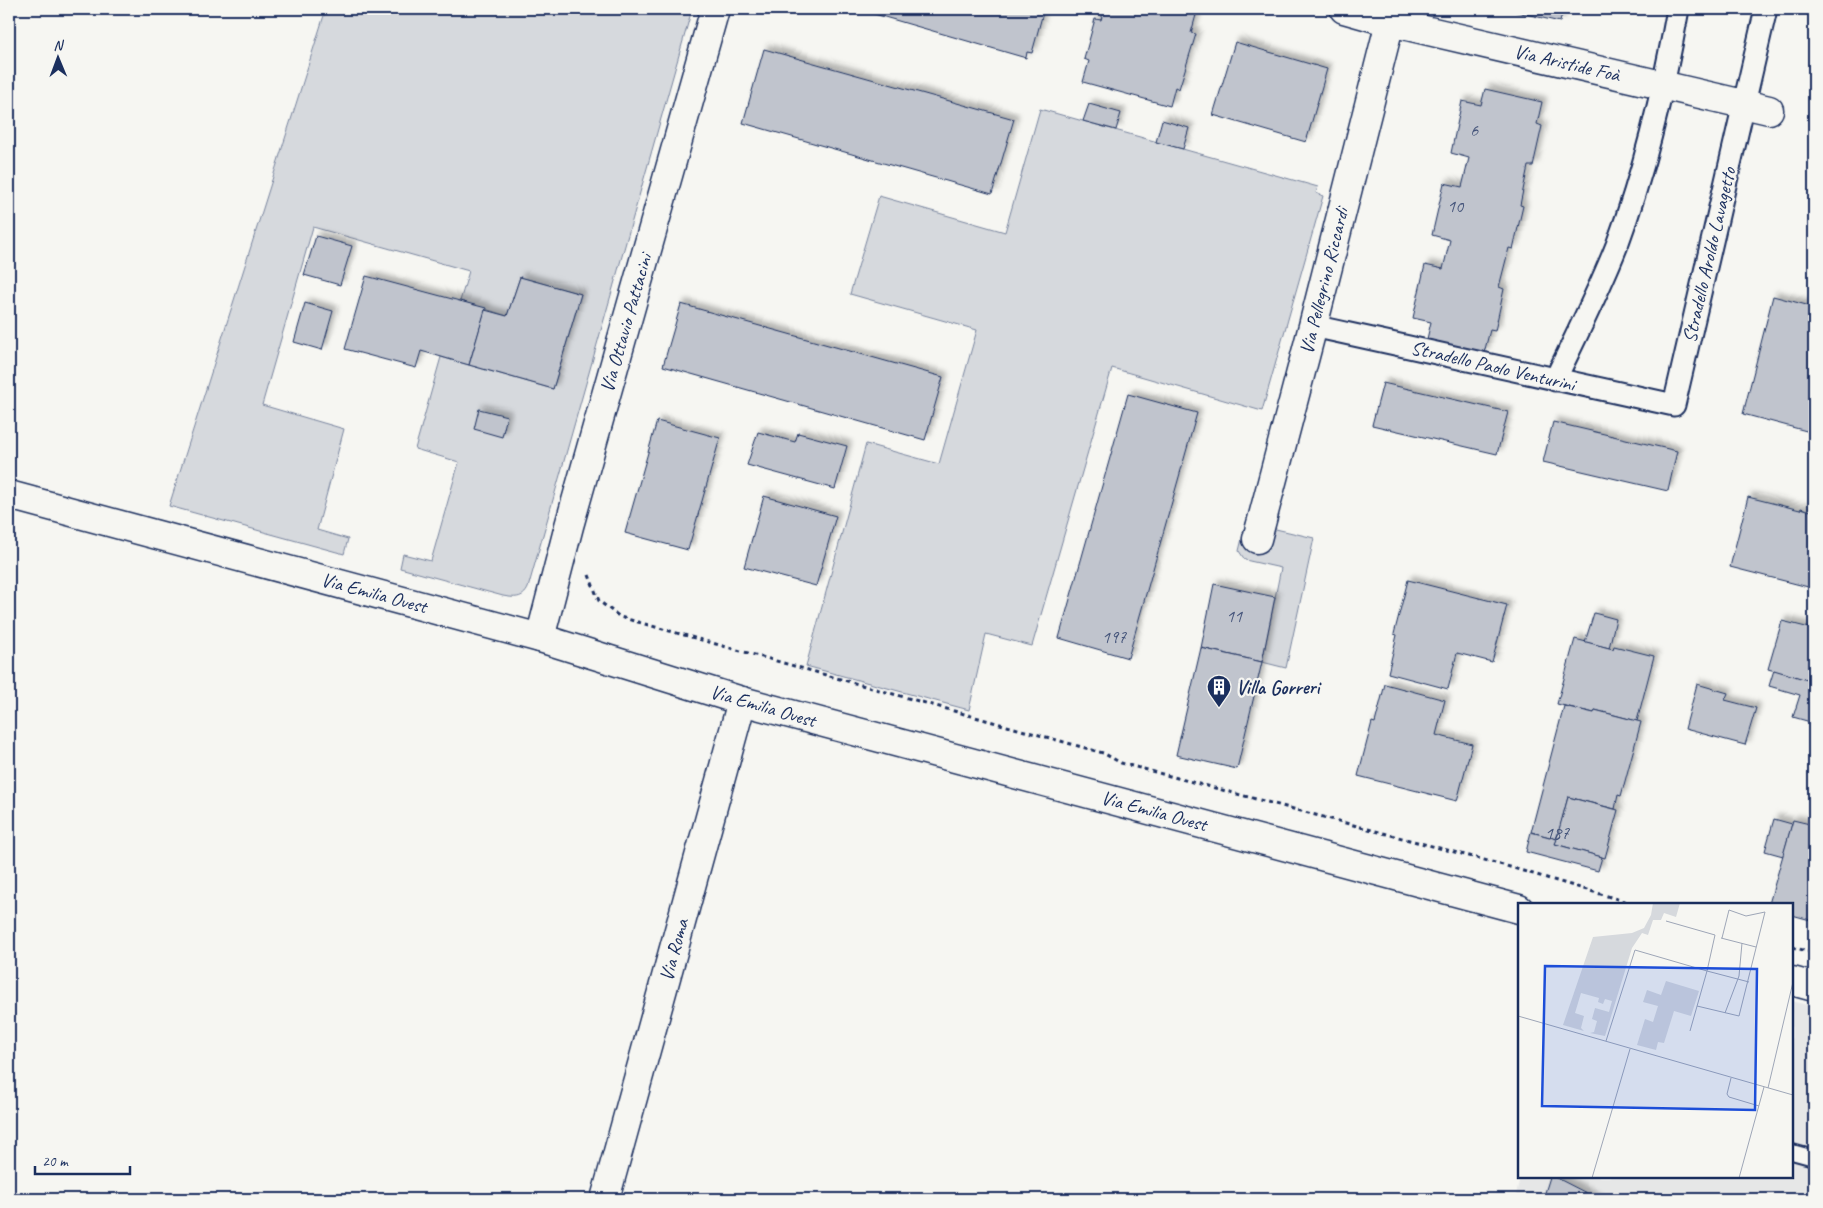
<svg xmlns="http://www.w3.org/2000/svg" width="1823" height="1208" font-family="Caveat,sans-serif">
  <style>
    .built { fill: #e6e7e7 }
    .green { fill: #d6d9dd; stroke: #78849e }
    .building { fill: #c0c4cd; stroke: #1b2f5e; filter: url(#shadow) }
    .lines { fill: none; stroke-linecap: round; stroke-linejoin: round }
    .service-casing { stroke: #1b2f5e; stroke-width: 18 }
    .pedestrian-casing { stroke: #1b2f5e; stroke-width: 25 }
    .minor-casing { stroke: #1b2f5e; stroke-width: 31 }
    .tertiary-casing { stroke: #1b2f5e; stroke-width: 31 }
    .path { stroke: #1b2f5e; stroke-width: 3; stroke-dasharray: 4 4; stroke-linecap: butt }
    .service { stroke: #f6f6f2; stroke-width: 14 }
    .pedestrian { stroke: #f6f6f2; stroke-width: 21 }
    .minor { stroke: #f6f6f2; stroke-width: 28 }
    .tertiary { stroke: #f6f6f2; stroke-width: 28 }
    .labels { text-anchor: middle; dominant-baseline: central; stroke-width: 4.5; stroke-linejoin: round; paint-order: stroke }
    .number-label { font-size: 18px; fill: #44547a }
    .street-label { font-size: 20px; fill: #1b2f5e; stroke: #f6f6f2 }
    .poi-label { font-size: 20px; font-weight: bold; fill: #1b2f5e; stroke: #f6f6f2; text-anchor: start }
    .inset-road { fill: none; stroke: #9ea6b7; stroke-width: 1 }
    .view { fill: #1d4ed8; fill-opacity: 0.15; stroke: #1d4ed8; stroke-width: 2.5 }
    .inset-edge { fill: none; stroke: #1b2f5e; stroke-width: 2.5 }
  </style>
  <defs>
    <filter id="shadow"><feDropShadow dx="4.5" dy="-4.5" stdDeviation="2.5" flood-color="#0004"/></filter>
  </defs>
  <rect width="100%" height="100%" fill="#f6f6f2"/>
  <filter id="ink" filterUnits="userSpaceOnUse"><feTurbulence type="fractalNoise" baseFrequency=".02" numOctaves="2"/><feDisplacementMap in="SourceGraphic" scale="10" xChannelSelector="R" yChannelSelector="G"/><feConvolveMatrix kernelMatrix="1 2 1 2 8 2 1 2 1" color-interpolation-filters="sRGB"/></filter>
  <g filter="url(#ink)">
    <!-- built -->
    <path class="built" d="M1792 1001 1814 1007V1199H1515L1520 1177H1792Z"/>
    <!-- green -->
    <g class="green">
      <path d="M326 9H692L528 588C523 599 514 598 503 596L400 568 403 554 431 561 459 462 415 449 441 357 553 389 581 294 520 277 507 316 460 301 469 271 313 227 262 405 344 429 317 530 348 539 344 554 169 506Z"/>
      <path d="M1040 109 1318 187 1316 193 1323 196 1262 411 1112 368 1032 646 986 634 969 710 806 666 866 444 939 464 977 330 850 294 879 196 1005 232Z"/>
      <path d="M1246 522 1314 538 1286 668 1262 662 1281 568 1245 560 1239 551Z"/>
    </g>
    <!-- building -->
    <g class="building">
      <path d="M857 9H1044L1032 53 1027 52 1026 58Z"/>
      <path d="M1104 9H1175L1196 15 1191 33 1196 34 1179 89 1175 87 1170 106 1083 82 1089 61 1084 59 1095 19 1101 20Z"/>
      <path d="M1504 9H1563L1560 22Z"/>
      <path d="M1235 42 1327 69 1306 142 1213 115Z"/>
      <path d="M764 49 1014 119 992 194 743 123Z"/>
      <path d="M1485 89 1542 102 1537 124 1542 126 1533 166H1528L1520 205 1523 206 1513 249 1509 248 1499 287 1504 289 1495 331 1490 330 1484 353 1427 339 1431 322 1413 318 1425 265 1443 269 1450 240 1432 235 1444 183 1462 187 1469 158 1451 153 1462 101 1481 105Z"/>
      <path d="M1089 104 1121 113 1116 130 1083 121Z"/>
      <path d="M1162 120 1189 128 1183 149 1156 142Z"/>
      <path d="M316 236 352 246 340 285 304 275Z"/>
      <path d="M366 276 486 308 469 365 421 351 416 368 345 349Z"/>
      <path d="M520 277 581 294 553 389 469 365 485 310 507 316Z"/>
      <path d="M1773 296 1814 307V433L1743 414Z"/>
      <path d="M305 303 333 311 322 350 294 342Z"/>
      <path d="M681 304 943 377 925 440 663 366Z"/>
      <path d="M1383 383 1508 412 1497 454 1372 425Z"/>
      <path d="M1128 394 1197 413 1128 658 1059 638Z"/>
      <path d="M479 409 507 416 502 437 474 429Z"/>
      <path d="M657 421 720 438 688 550 625 533Z"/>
      <path d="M1553 422 1677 451 1668 491 1543 462Z"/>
      <path d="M758 432 795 442 798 433 847 446 835 489 747 465Z"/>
      <path d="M764 496 836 516 816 586 744 567Z"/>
      <path d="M1748 497 1800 510 1801 508 1814 512V579L1812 588 1730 567Z"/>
      <path d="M1408 580 1507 605 1492 662 1457 653 1448 689 1388 673 1397 635 1394 634Z"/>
      <path d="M1214 584 1275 597 1262 662 1201 648Z"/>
      <path d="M1594 613 1616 619 1609 648 1585 642Z"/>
      <path d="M1782 621 1814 629V682L1768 669Z"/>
      <path d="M1575 639 1613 649 1614 646 1654 656 1637 721 1595 710 1594 713 1557 704Z"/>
      <path d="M1201 648 1262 662 1237 769 1176 755Z"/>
      <path d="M1774 670 1814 682V723L1793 717 1800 695 1769 686Z"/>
      <path d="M1385 684 1445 700 1436 735 1472 744 1457 801 1358 776 1372 722 1375 723Z"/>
      <path d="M1697 684 1728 693 1725 700 1756 708 1745 745 1685 729Z"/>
      <path d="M1564 706 1594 713 1595 710 1641 722 1621 796 1618 795 1615 809 1568 797 1557 839 1531 832Z"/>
      <path d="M1568 797 1618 810 1605 858 1555 844Z"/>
      <path d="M1774 819 1792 824 1783 856 1765 851Z"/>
      <path d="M1793 820 1814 825V921L1792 915V904H1769Z"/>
      <path d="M1531 832 1557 839 1555 844 1602 857 1598 871 1526 852Z"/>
      <path d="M1550 1177H1555L1598 1199H1543Z"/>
    </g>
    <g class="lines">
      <defs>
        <path id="service" d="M1792 1152 1814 1158"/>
        <g id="pedestrian">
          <path d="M1313 326 1674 405 1766 9"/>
          <path d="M1555 380C1576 336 1599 291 1617 245 1645 169 1664 88 1678 9"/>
        </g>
        <g id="minor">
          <path d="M1344 9 1390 22 1393 9"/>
          <path d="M1257 539 1313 326 1390 22 1769 110"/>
          <path d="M540 638 569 526 715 9"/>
          <path d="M605 1199 742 701"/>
        </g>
        <g id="tertiary">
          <path d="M9 495 540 638 742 701 1519 909"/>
          <path d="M1792 981 1814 987"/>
        </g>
      </defs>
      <!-- service casing -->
      <use href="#service" class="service-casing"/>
      <!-- pedestrian casing -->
      <use href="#pedestrian" class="pedestrian-casing"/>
      <!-- minor casing -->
      <use href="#minor" class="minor-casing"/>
      <!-- tertiary casing -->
      <use href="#tertiary" class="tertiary-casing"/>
      <!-- path -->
      <g class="path">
        <path d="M589 575 599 601 620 617 1103 753 1121 763 1503 865 1634 904"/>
        <path d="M1792 947 1814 953"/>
      </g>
      <!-- service -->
      <use href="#service" class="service"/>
      <!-- pedestrian -->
      <use href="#pedestrian" class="pedestrian"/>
      <!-- minor -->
      <use href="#minor" class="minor"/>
      <!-- tertiary -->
      <use href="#tertiary" class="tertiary"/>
    </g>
  </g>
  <!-- icons -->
  <defs>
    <symbol id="building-pin" viewBox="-11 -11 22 30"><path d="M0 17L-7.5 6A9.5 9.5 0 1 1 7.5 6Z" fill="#1b2f5e" stroke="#f6f6f2"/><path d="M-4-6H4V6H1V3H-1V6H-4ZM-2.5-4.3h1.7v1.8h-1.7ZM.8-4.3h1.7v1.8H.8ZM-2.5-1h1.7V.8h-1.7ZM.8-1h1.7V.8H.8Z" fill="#fff"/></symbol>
  </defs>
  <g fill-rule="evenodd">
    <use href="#building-pin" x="1205" y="673" width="28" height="38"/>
  </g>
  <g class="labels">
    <!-- number labels -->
    <g class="number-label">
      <text x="1474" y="130">6</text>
      <text x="1455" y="206">10</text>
      <text x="1234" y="616">11</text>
      <text x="1114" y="637">197</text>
      <text x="1557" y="833">187</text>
    </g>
    <!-- street labels -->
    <g class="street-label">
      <text transform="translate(1567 63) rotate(13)">Via Aristide Foà</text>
      <text transform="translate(1709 255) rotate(-77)">Stradello Aroldo Lavagetto</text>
      <text transform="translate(1324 281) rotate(-76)">Via Pellegrino Riccardi</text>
      <text transform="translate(626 323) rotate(-74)">Via Ottavio Pattacini</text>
      <text transform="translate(1493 366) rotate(13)">Stradello Paolo Venturini</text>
      <text transform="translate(374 593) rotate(15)">Via Emilia Ovest</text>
      <text transform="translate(763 706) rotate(16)">Via Emilia Ovest</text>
      <text transform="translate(1154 811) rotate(15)">Via Emilia Ovest</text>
      <text transform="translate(674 950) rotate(-75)">Via Roma</text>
    </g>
    <!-- poi labels -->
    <g class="poi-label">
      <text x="1236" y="687">Villa Gorreri</text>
    </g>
  </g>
  <!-- overview -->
  <g transform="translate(1518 903)">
    <rect width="275" height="275" fill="#f6f6f2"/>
    <path d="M135 0H162L158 14 146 10 143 17H135L130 32 124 30 114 45 87 133 72 130 76 129 79 118 74 116 77 105 91 109 94 98 87 96 85 101 80 99 81 95 63 90 57 110 66 113 63 125 66 128 45 122 75 34 114 30 126 25 133 12ZM148 78 181 88 173 113 156 108 146 140 140 139 138 147 119 142 127 116 135 119 140 103 125 99 129 87 143 92Z" fill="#d6d9dd"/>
    <path class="inset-road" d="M203 35 238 44M179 103 221 113 247 9 228 13 211 7 204 35M207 110 221 73 224 40M0 113 275 192M172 128 189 68 231 79M88 138 117 47 189 68 197 32 148 18M213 175 209 191 211 194 241 203M250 185 275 79M74 275 112 146M221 275 246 184"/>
    <path class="view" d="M27 63 239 66 237 207 24 203Z"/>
    <rect width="275" height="275" class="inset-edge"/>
  </g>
  <!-- margin -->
  <rect width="1823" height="1208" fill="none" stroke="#f6f6f2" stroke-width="30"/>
  <rect x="15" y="15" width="1793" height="1178" fill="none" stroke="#1b2f5e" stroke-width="2" filter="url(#ink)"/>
  <!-- north arrow -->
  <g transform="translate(58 58) rotate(359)" stroke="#f6f6f2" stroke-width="4" paint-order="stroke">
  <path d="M0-4L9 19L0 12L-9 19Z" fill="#1b2f5e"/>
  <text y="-8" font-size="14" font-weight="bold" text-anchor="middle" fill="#1b2f5e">N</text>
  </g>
  <!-- scale -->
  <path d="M35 1166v8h95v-8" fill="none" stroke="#1b2f5e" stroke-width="2.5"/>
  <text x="42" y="1166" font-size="15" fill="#1b2f5e" stroke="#f6f6f2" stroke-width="4" paint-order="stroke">20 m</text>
</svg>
